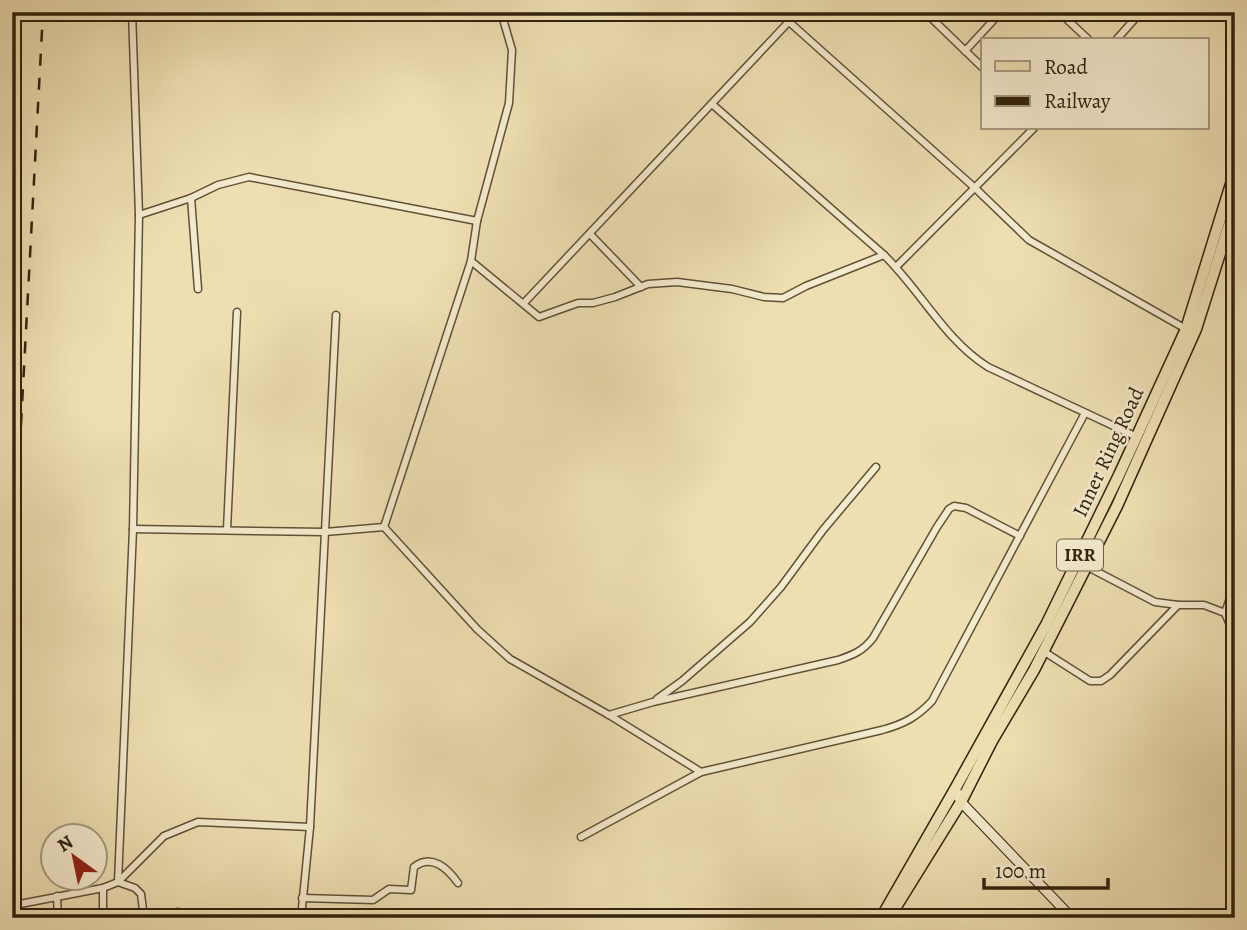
<svg xmlns="http://www.w3.org/2000/svg" width="1247" height="930" font-family="Alegreya,serif">
  <style>
    .lines { fill: none; stroke-linecap: round; stroke-linejoin: round }
    .street-casing { stroke: #605136; stroke-width: 9 }
    .secondary-casing { stroke: #31220c; stroke-width: 11 }
    .primary-casing { stroke: #31220c; stroke-width: 13 }
    .street { stroke: #f4eace; stroke-width: 6 }
    .secondary { stroke: #f4eace; stroke-width: 9 }
    .primary { stroke: #eedfb3; stroke-width: 10 }
    .rail { stroke: #31220c; stroke-width: 2.5; stroke-dasharray: 12 12; stroke-linecap: butt }
    .labels { text-anchor: middle; dominant-baseline: central; stroke-width: 5; stroke-linejoin: round; paint-order: stroke }
    .shield { fill: #f4eace; stroke: #6c5e46; stroke-width: 2 }
    .shield-label { font-size: 19px; font-weight: bold; fill: #31220c }
    .street-label { font-size: 21px; fill: #31220c; stroke: #f4eace }
  </style>
  <rect width="100%" height="100%" fill="#eedfb3"/>
  <filter id="stains"><feTurbulence type="fractalNoise" baseFrequency=".00286" numOctaves="4"/><feColorMatrix values="0 0 0 0 .2 0 0 0 0 .09 0 0 0 0 .02 0 0 0 .5 -.17"/></filter>
  <radialGradient id="worn" r=".72"><stop offset=".6" stop-color="#630" stop-opacity="0"/><stop offset="1" stop-color="#630" stop-opacity=".3"/></radialGradient>
  <g class="lines">
    <defs>
      <g id="street">
        <path d="M132 12 139 215 133 529 118 882 135 888 141 894 144 918"/>
        <path d="M778 12 975 188 1029 240 1186 329"/>
        <path d="M925 12 983 68"/>
        <path d="M1059 12 1089 40"/>
        <path d="M1116 40 1141 12"/>
        <path d="M965 51 1001 12"/>
        <path d="M712 104 884 255C921 291 944 339 988 367L1137 437"/>
        <path d="M191 198 198 289"/>
        <path d="M139 215 191 198 218 185 249 177 477 221"/>
        <path d="M590 234 641 287"/>
        <path d="M471 261 539 317 578 303H593L615 297 648 284 677 282 732 289 764 297 783 298 806 286 884 255"/>
        <path d="M896 267 1034 128"/>
        <path d="M524 303 798 12"/>
        <path d="M384 527 471 261 477 221 509 103 512 50 501 12"/>
        <path d="M133 529 325 532 384 527 477 629 510 659 609 715 701 772"/>
        <path d="M227 530 237 312"/>
        <path d="M1086 566 1155 602 1178 605H1204L1225 613 1235 637"/>
        <path d="M1235 583 1225 613 1235 617"/>
        <path d="M1043 651 1090 681H1101L1110 675 1178 605"/>
        <path d="M657 699 682 681 750 622 781 587 823 530 876 467"/>
        <path d="M609 715 653 702 838 660C853 655 863 651 873 638L937 527 949 509 954 506 966 508 1020 536"/>
        <path d="M581 837 701 772 882 730C904 724 917 717 932 701L1085 413"/>
        <path d="M57 896 58 918"/>
        <path d="M302 898 373 900 389 889 411 890 414 867C432 853 448 869 458 883"/>
        <path d="M20 904 103 888 118 882 164 836 198 822 310 827"/>
        <path d="M178 912 179 918"/>
        <path d="M103 918V888"/>
        <path d="M301 918 310 827 336 315"/>
      </g>
      <path id="secondary" d="M955 789 961 802 1072 918"/>
      <g id="primary">
        <path d="M881 918 955 789 1046 625 1119 475 1186 329 1235 171"/>
        <path d="M889 918 961 802 992 741 1034 670 1117 506 1196 329 1235 206"/>
      </g>
    </defs>
    <!-- street casing -->
    <use href="#street" class="street-casing"/>
    <!-- secondary casing -->
    <use href="#secondary" class="secondary-casing"/>
    <!-- primary casing -->
    <use href="#primary" class="primary-casing"/>
    <!-- street -->
    <use href="#street" class="street"/>
    <!-- secondary -->
    <use href="#secondary" class="secondary"/>
    <!-- primary -->
    <use href="#primary" class="primary"/>
    <!-- rail -->
    <path class="rail" d="M12 593 43 12"/>
  </g>
  <g class="labels">
    <!-- shield labels -->
    <rect class="shield" x="1057" y="539.5" width="46" height="31" rx="5"/>
    <g class="shield-label">
      <text x="1080" y="555">IRR</text>
    </g>
    <!-- street labels -->
    <g class="street-label">
      <text transform="translate(1108 452) rotate(-65)">Inner Ring Road</text>
    </g>
  </g>
  <!-- margin -->
  <rect width="1247" height="930" fill="none" stroke="#eedfb3" stroke-width="42"/>
  <rect x="14" y="14" width="1219" height="902" fill="none" stroke="#31220c" stroke-width="3.5"/>
  <rect x="21" y="21" width="1205" height="888" fill="none" stroke="#31220c" stroke-width="2"/>
  <!-- legend -->
  <rect x="981" y="38" width="228" height="91" fill="#f4eace" stroke="#a69a80" stroke-width="2"/>
  <rect x="995" y="61" width="35" height="10" fill="#eedfb3" stroke="#a69a80" stroke-width="2"/>
  <text x="1044" y="74" font-size="21" fill="#31220c">Road</text>
  <rect x="995" y="96" width="35" height="10" fill="#31220c" stroke="#a69a80" stroke-width="2"/>
  <text x="1044" y="108" font-size="21" fill="#31220c">Railway</text>
  <!-- north arrow -->
  <g transform="translate(74 857) rotate(327)"><circle r="33" fill="#f4eace" stroke="#a69a80" stroke-width="2"/>
  <path d="M0-5L12 26L0 18L-12 26Z" fill="#8f2418"/>
  <text y="-10" font-size="19" font-weight="bold" text-anchor="middle" fill="#31220c">N</text>
  </g>
  <!-- scale -->
  <path d="M984 878v10h124v-10" fill="none" stroke="#31220c" stroke-width="3.5"/>
  <text x="995" y="878" font-size="21" fill="#31220c" stroke="#f4eace" stroke-width="5" paint-order="stroke">100 m</text>
  <rect width="100%" height="100%" filter="url(#stains)"/>
  <rect width="100%" height="100%" fill="url(#worn)"/>
</svg>
